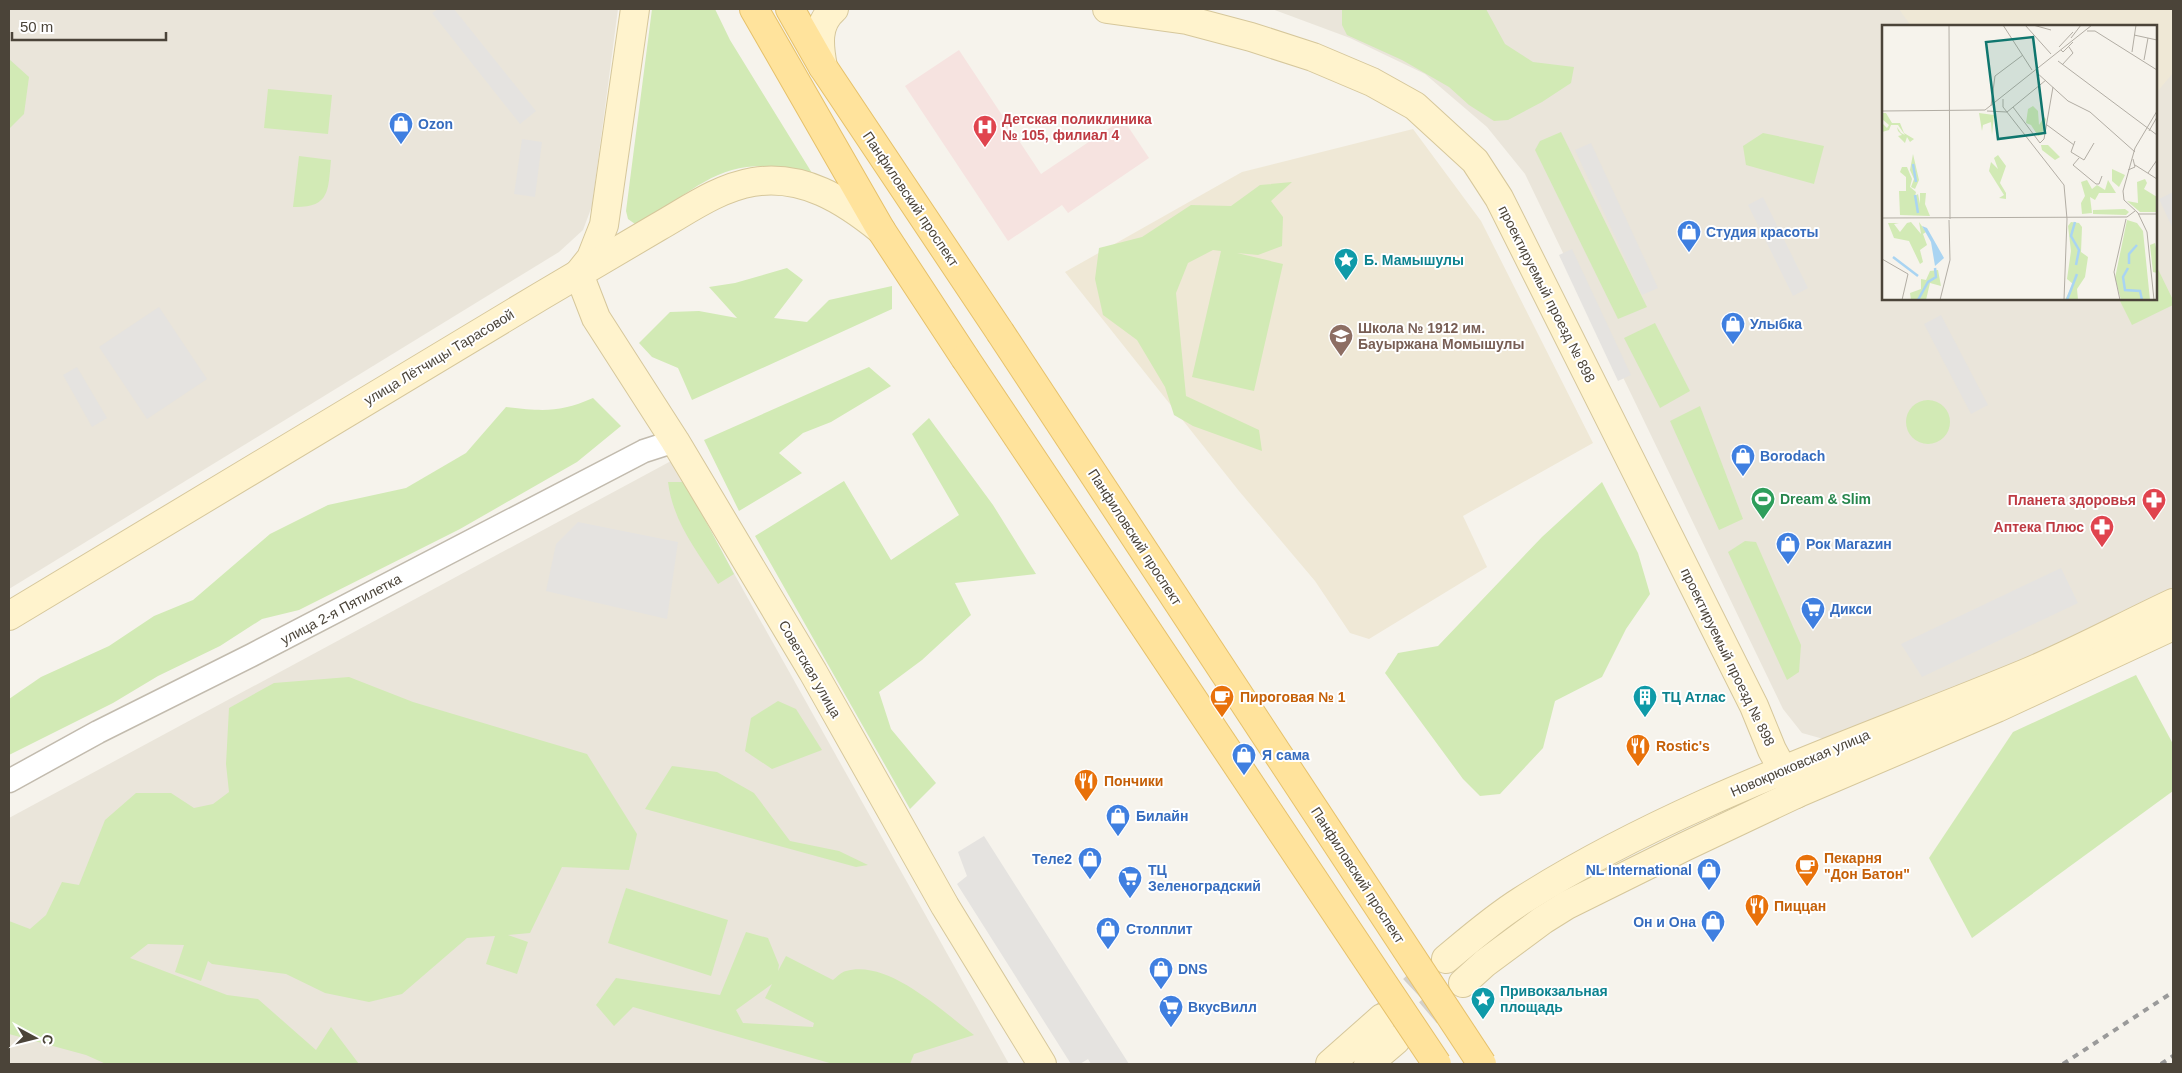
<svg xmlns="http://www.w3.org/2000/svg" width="2182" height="1073" font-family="Arial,sans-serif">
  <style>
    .residential { fill: #eae5da; fill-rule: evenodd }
    .education { fill: #efe8d6 }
    .medical { fill: #f6e3e0 }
    .green { fill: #d2eab5; fill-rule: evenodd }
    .parking { fill: #e5e3e0 }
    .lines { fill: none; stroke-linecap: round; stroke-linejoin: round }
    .secondary-tunnel { stroke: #d4d0c8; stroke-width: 28; stroke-dasharray: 28 14; stroke-linecap: butt }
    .street-casing { stroke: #c2bbae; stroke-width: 25 }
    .secondary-casing { stroke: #d6c79b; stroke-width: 30 }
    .primary-casing { stroke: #e6c16a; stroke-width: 30 }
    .street { stroke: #fff; stroke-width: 22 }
    .secondary { stroke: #fff3cd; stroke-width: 28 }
    .primary { stroke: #ffe39c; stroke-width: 28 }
    .rail { stroke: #9a9a9a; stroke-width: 4; stroke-dasharray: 6 6; stroke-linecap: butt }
    .primary-bridge-casing { stroke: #e6c16a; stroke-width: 30; stroke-linecap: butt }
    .primary-bridge { stroke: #ffe39c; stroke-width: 28 }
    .labels { text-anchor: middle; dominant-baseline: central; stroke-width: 4; stroke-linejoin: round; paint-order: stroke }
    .health-label { font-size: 14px; font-weight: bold; fill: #be3a42; stroke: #fff; text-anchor: end }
    .shop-label { font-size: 14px; font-weight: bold; fill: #366cbe; stroke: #fff; text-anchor: start }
    .street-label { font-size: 14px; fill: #4b4439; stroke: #fff }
    .culture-label { font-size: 14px; font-weight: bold; fill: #0d838f; stroke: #fff; text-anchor: start }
    .education-label { font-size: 14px; font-weight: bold; fill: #785e54; stroke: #fff; text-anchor: start }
    .leisure-label { font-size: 14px; font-weight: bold; fill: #27864d; stroke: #fff; text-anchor: start }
    .food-label { font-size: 14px; font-weight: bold; fill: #c56008; stroke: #fff; text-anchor: start }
    .inset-river { fill: none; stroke: #a9d4f2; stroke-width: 2.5 }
    .inset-road { fill: none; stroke: #b2ada4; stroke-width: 1 }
    .view { fill: #0f766e; fill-opacity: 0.15; stroke: #0f766e; stroke-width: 2.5 }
    .inset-edge { fill: none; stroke: #4b4439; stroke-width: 2.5 }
  </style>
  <rect width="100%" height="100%" fill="#f6f3ec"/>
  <!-- residential -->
  <g class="residential">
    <path d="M9 9H618L592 206 583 230 559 252 9 589Z"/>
    <path d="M1272 9H2173V588L1994 674 1827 740 1802 733 1783 709 1525 174 1487 127 1425 74 1350 38ZM1883 26H2156V299H1883Z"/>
    <path d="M671 461 1009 1064H9V818Z"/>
  </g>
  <!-- education -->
  <g class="education">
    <path d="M1899 9H2173V73L2156 93V26H1911Z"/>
    <path d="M1413 129 1481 221 1593 443 1463 516 1487 567 1369 639 1350 633 1315 581 1239 491 1065 272 1242 172Z"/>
  </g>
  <!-- medical -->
  <path class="medical" d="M959 50 1041 174 1123 119 1149 158 1068 213 1062 205 1008 241 905 86Z"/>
  <!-- green -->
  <g class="green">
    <path d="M652 9H715L730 40 812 173C731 153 708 178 644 223L635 224 628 219 626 211Z"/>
    <path d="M1342 9H1486L1505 44 1533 62 1574 67 1571 83 1542 102 1508 120 1494 121 1469 105 1449 87 1402 60 1347 35 1342 25Z"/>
    <path d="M9 59 29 77 24 114 9 129Z"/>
    <path d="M268 89 332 95 328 134 264 128Z"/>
    <path d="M1561 132 1647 307 1618 319 1535 150 1540 141Z"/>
    <path d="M1763 133 1824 146 1814 184 1746 165 1743 146Z"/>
    <path d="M299 156 331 160C328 191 330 208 293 207Z"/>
    <path d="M1292 182 1271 201 1283 217 1282 246 1258 255 1237 253 1283 264 1254 391 1192 377 1221 251 1213 250 1188 263 1176 293 1186 396 1259 430 1262 451 1193 426 1174 415 1165 387 1137 340 1103 315 1095 279 1099 248 1142 237 1191 205 1231 206 1260 185Z"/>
    <path d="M2156 265 2173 300V305L2132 325 2119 299H2156Z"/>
    <path d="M787 268 803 280 774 318 807 322 829 300 892 286V309L692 400 678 368 652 357 639 343 670 312 699 311 737 318 709 287 735 283Z"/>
    <path d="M1655 323 1690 391 1660 408 1624 338Z"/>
    <path d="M869 367 891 386 831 422 803 433 779 453 802 473 739 511 704 440Z"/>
    <path d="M593 398 621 426 577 462 460 529 299 610 262 619 220 646 158 676 113 703 9 755V699L41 677 109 646 154 616 193 600 270 534 328 505 406 488 466 453 506 407C542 411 559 413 593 398Z"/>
    <circle cx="1928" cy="422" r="22"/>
    <path d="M1700 406 1743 519 1719 530 1670 421Z"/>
    <path d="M929 418 993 505 1036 574 955 583 971 615 922 660 879 692 891 729 936 783 910 809 755 536 844 481 891 560 959 515 912 434Z"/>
    <path d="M668 482H685L734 574 718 584C697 551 673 522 668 482Z"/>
    <path d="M1602 482 1638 553 1650 594 1626 629 1602 677 1555 701 1543 748 1500 794 1480 796 1463 779 1385 673 1398 653 1438 646 1542 537Z"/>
    <path d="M1745 541 1756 542 1801 645 1799 672 1787 680 1728 552Z"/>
    <path d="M2136 675 2173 744V791L1972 938 1929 858 2013 732Z"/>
    <path d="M349 677 413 702 587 754 637 834 629 870 562 867 530 933 508 935 528 942 517 974 486 964 495 936 467 938 402 994 369 1002 325 993 286 974 212 964 208 961 201 981 175 972 184 945 148 944 130 958 227 995 258 999 316 1050 331 1027 359 1064H106L86 1055 9 1034V921L30 929 46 915 62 882 79 885 105 820 136 793H171L194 808 213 804 229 792 226 764 229 708 274 683Z"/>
    <path d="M778 701 796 709 822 750 772 769 745 751 751 718Z"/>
    <path d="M672 766 717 772 754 793 790 841 839 851 868 865 856 867 645 809Z"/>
    <path d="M626 888 728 920 711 976 608 943Z"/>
    <path d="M746 932 768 938 779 965 778 971 786 956 833 980C837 977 841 972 846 971 888 959 942 1011 974 1035L914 1054 910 1064H833L633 1007 614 1026 596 1005 616 978 720 995ZM772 984 765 998 814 1023 813 1027 743 1023 736 1010Z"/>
  </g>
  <!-- parking -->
  <g class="parking">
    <path d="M438 9H454L536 111 520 124 432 13Z"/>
    <path d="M522 139 542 142 535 197 514 194Z"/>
    <path d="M1591 143 1658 288 1642 295 1575 150Z"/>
    <path d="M2173 192V229L2159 199Z"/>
    <path d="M1763 197 1808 288 1793 296 1748 205Z"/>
    <path d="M1572 249 1631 375 1618 381 1559 255Z"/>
    <path d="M159 307 207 379 147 419 99 347Z"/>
    <path d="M1941 315 1988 405 1971 414 1924 324Z"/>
    <path d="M77 367 107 418 92 427 63 375Z"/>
    <path d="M578 522 678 542 667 619 546 591 556 544Z"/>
    <path d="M2061 568 2078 603 1922 677 1901 644Z"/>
    <path d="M984 836 1129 1064H1091L1088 1059 1080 1064H1071L957 884 967 876 958 852Z"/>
  </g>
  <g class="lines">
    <!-- secondary-tunnel -->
    <g class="secondary-tunnel">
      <path d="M1382 1018 1443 961"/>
      <path d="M1396 1040 1460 986"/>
    </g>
    <defs>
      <path id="street" d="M9 781 98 732 252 655 644 451 675 441"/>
      <g id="secondary">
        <path d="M1107 9 1187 20 1251 37 1313 57 1372 82 1415 106 1475 161 1499 198 1754 706 1772 750 1796 794"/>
        <path d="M823 67C819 46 816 24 834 9"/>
        <path d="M579 273 591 258 604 225 635 9"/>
        <path d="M579 274 596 318 675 441 813 672 945 906 1042 1064"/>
        <path d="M9 616C186 509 363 402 541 296 580 273 619 250 658 227 688 210 718 188 753 182 803 174 844 200 881 230"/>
        <path d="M1446 959C1470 939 1494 918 1521 901 1678 801 1855 744 2026 673 2076 652 2124 626 2173 603"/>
        <path d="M1463 983 1485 963 1543 920 1567 905 1684 847 1796 794 1997 708 2173 626"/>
        <path d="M1330 1064 1382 1018"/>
        <path d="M1368 1064 1396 1040"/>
      </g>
      <g id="primary">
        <path d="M754 9 881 230 965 358"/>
        <path d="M790 9 823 67 1000 332"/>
      </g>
    </defs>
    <!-- street casing -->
    <use href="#street" class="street-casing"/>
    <!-- secondary casing -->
    <use href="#secondary" class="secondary-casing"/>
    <!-- primary casing -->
    <use href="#primary" class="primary-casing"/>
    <!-- street -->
    <use href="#street" class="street"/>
    <!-- secondary -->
    <use href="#secondary" class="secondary"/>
    <!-- primary -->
    <use href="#primary" class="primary"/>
    <!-- rail -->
    <g class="rail">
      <path d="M2063 1064 2173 992"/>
      <path d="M2161 1064 2173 1056"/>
    </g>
    <defs>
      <g id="primary-bridge">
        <path d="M1000 332 1482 1064"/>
        <path d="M965 358 1437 1064"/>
      </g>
    </defs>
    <!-- primary-bridge casing -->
    <use href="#primary-bridge" class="primary-bridge-casing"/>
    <!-- primary-bridge -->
    <use href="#primary-bridge" class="primary-bridge"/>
  </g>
  <!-- icons -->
  <defs>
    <symbol id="shop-pin" viewBox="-11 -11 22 30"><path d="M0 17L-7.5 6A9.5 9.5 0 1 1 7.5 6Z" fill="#3f7fe0" stroke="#fff"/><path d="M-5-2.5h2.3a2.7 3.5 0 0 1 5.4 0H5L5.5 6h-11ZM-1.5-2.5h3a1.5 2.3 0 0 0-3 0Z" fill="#fff"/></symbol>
    <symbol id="hospital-pin" viewBox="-11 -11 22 30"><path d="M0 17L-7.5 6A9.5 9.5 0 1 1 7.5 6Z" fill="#e0444e" stroke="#fff"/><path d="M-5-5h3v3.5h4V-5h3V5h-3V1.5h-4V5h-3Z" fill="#fff"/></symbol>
    <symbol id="sight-pin" viewBox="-11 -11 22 30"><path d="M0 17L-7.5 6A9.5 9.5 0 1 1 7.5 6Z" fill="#0f9aa8" stroke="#fff"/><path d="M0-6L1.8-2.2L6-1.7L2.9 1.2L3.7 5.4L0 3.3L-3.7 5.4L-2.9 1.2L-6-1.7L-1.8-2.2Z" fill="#fff"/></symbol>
    <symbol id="school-pin" viewBox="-11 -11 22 30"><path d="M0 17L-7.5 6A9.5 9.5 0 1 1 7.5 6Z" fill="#8d6e63" stroke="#fff"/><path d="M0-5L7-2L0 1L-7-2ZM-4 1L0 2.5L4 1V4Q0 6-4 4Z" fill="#fff"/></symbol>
    <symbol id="stadium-pin" viewBox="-11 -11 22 30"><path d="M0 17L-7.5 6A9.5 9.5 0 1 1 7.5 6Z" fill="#2e9e5b" stroke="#fff"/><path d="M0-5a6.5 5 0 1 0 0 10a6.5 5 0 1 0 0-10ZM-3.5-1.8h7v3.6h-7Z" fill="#fff"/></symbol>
    <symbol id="pharmacy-pin" viewBox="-11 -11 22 30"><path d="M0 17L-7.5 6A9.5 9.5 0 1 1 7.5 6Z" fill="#e0444e" stroke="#fff"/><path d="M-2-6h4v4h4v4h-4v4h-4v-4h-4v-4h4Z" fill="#fff"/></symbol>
    <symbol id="supermarket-pin" viewBox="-11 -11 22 30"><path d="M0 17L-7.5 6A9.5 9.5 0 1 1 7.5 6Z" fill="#3f7fe0" stroke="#fff"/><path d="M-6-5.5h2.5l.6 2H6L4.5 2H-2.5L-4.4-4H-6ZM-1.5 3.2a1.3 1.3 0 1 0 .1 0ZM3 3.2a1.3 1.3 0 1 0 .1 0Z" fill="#fff"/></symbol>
    <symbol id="cafe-pin" viewBox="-11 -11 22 30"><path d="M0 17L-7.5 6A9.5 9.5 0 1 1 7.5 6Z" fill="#e8710a" stroke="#fff"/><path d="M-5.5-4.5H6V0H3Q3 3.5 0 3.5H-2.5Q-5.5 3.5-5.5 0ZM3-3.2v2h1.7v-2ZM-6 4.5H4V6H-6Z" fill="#fff"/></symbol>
    <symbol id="building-pin" viewBox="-11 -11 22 30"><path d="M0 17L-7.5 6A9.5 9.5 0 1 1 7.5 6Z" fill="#0f9aa8" stroke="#fff"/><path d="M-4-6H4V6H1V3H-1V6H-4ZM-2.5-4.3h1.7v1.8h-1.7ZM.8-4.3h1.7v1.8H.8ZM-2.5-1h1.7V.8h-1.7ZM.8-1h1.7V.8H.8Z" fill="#fff"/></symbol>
    <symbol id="restaurant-pin" viewBox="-11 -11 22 30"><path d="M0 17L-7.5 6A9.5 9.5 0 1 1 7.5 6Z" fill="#e8710a" stroke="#fff"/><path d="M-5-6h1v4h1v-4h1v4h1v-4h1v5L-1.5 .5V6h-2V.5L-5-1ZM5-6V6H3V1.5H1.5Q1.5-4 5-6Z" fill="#fff"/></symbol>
  </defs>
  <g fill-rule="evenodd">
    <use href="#shop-pin" x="387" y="110" width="28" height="38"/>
    <use href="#hospital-pin" x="971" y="113" width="28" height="38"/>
    <use href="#shop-pin" x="1675" y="218" width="28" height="38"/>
    <use href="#sight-pin" x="1332" y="246" width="28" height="38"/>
    <use href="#shop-pin" x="1719" y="310" width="28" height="38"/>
    <use href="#school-pin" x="1327" y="322" width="28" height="38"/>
    <use href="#shop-pin" x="1729" y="442" width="28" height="38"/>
    <use href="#stadium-pin" x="1749" y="485" width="28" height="38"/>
    <use href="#pharmacy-pin" x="2140" y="486" width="28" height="38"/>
    <use href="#pharmacy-pin" x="2088" y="513" width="28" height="38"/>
    <use href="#shop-pin" x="1774" y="530" width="28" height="38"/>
    <use href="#supermarket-pin" x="1799" y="595" width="28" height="38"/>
    <use href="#cafe-pin" x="1208" y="683" width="28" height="38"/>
    <use href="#building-pin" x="1631" y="683" width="28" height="38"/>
    <use href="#restaurant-pin" x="1624" y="732" width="28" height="38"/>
    <use href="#shop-pin" x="1230" y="741" width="28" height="38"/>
    <use href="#restaurant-pin" x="1072" y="767" width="28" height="38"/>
    <use href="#shop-pin" x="1104" y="802" width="28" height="38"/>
    <use href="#shop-pin" x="1076" y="845" width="28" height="38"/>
    <use href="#cafe-pin" x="1793" y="852" width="28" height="38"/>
    <use href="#shop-pin" x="1695" y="856" width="28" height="38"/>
    <use href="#supermarket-pin" x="1116" y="864" width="28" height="38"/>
    <use href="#restaurant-pin" x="1743" y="892" width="28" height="38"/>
    <use href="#shop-pin" x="1699" y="908" width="28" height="38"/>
    <use href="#shop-pin" x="1094" y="915" width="28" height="38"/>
    <use href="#shop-pin" x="1147" y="955" width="28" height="38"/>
    <use href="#sight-pin" x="1469" y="985" width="28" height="38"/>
    <use href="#supermarket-pin" x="1157" y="993" width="28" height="38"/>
  </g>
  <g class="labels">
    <!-- health labels -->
    <g class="health-label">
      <text x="1002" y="119" text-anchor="start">Детская поликлиника<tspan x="1002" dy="16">№ 105, филиал 4</tspan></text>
      <text x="2136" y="500">Планета здоровья</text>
      <text x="2084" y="527">Аптека Плюс</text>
    </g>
    <!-- shop labels -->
    <g class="shop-label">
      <text x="418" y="124">Ozon</text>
      <text x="1706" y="232">Студия красоты</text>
      <text x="1750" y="324">Улыбка</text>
      <text x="1760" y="456">Borodach</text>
      <text x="1806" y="544">Рок Магаzин</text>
      <text x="1830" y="609">Дикси</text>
      <text x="1262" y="755">Я сама</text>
      <text x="1136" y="816">Билайн</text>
      <text x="1072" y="859" text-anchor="end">Теле2</text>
      <text x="1148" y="870">ТЦ<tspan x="1148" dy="16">Зеленоградский</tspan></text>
      <text x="1692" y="870" text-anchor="end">NL International</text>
      <text x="1696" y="922" text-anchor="end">Он и Она</text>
      <text x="1126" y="929">Столплит</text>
      <text x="1178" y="969">DNS</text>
      <text x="1188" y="1007">ВкусВилл</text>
    </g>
    <!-- street labels -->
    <g class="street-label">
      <text transform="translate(911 199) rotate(56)">Панфиловский проспект</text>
      <text transform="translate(1547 294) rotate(63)">проектируемый проезд № 898</text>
      <text transform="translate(439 357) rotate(-31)">улица Лётчицы Тарасовой</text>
      <text transform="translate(1135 537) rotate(57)">Панфиловский проспект</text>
      <text transform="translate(341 609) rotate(-28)">улица 2-я Пятилетка</text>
      <text transform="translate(1728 657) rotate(64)">проектируемый проезд № 898</text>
      <text transform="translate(810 669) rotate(60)">Советская улица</text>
      <text transform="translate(1800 763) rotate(-23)">Новокрюковская улица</text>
      <text transform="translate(1358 875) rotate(57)">Панфиловский проспект</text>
    </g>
    <!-- culture labels -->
    <g class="culture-label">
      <text x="1364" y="260">Б. Мамышулы</text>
      <text x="1662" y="697">ТЦ Атлас</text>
      <text x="1500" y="991">Привокзальная<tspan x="1500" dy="16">площадь</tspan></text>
    </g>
    <!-- education labels -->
    <g class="education-label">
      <text x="1358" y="328">Школа № 1912 им.<tspan x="1358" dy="16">Бауыржана Момышулы</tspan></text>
    </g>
    <!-- leisure labels -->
    <g class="leisure-label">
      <text x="1780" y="499">Dream &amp; Slim</text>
    </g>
    <!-- food labels -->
    <g class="food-label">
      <text x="1240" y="697">Пироговая № 1</text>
      <text x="1656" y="746">Rostic's</text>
      <text x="1104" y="781">Пончики</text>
      <text x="1824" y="858">Пекарня<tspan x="1824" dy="16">"Дон Батон"</tspan></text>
      <text x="1774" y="906">Пиццан</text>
    </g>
  </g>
  <!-- overview -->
  <g transform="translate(1882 25)">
    <rect width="275" height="275" fill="#f6f3ec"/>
    <path d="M151 81 156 86 157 100 162 92 164 94 160 110 156 111 149 100 144 98 146 84ZM0 88H4L10 98H18L22 108 32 114 28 117 25 112 23 118 16 111 20 110 16 106 15 102 19 108 23 110 16 100H9L7 105 0 107V98L5 103 7 100 0 94ZM97 88 112 90 110 110 109 97 101 100 100 106ZM159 120H166L178 132 173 135 160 125ZM31 129 37 155 33 164 29 162 32 154 28 145ZM116 130 124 141 118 158 124 168V174L117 173 122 170 107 146 109 137 116 144 112 133ZM20 142H25L30 154 28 162 34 167 33 171 36 169 38 179V168H44L43 179 48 191 18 190 17 166H24V152L18 147ZM230 144 243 150 237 162 230 156ZM263 154 265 158 262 164 275 172V187H258L245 176 256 178 255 157ZM205 155 210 164 215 160 223 165 226 155 234 168H217L213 175 208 172 210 188 200 189 199 178 203 171 199 157ZM243 184 247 187 244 190 211 189V185ZM245 195 255 198 261 206 268 275H239L233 253ZM29 197 39 209 37 197 44 207 41 209 45 220 38 225 41 237 38 239 27 216 12 213 6 198H17L12 199 18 207 25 198ZM189 197 197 198 200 202 199 227 206 232 203 252 195 264 196 275H183L191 259 185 254 189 226 186 201ZM273 218 275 228V248L271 247 268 220ZM56 245 59 261 48 258 44 275H29L28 268 39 264V254L44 255 48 246Z" fill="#d2eab5"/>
    <path d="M40 201 45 203 62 233 53 241 49 217Z" fill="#a9d4f2"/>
    <path class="inset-river" d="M31 139 34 157M33 170 36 188M193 197 189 211 197 225 194 240M11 232 36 251M247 239V229L255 220M246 243 241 252 243 265 258 266 260 275M36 275 46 257 54 252 53 243M185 275 195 249"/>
    <path class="inset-road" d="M67 0 68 194M121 0 150 45M143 0 169 29M151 0 169 5M205 6H213L275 45M252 10 275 15M189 13 199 0M177 22 191 7M179 25 181 27 191 17M250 27 254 0M262 35 266 13M176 36 275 110M180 40 191 28 187 22M154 47 186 76 208 87 253 127M121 74V82L182 160 185 194M109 81 113 51 141 30M131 82 158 118 162 114 171 62M0 86 103 85 210 0M105 86 125 87M125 87 164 55M165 100 192 120M267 106 275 92M193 116 189 127 202 135 212 118M197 133 191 140 214 159H217L220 151M253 140 275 154M246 145 253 142 251 134M266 148 275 135M256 189H275M0 193 245 192 253 186M0 234 26 249 20 275M58 275 68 235 67 195M182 275 185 194M238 275 232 247 244 194M272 275 265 207 256 188 242 175 241 166 253 123 275 86"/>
    <path class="view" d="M151 12 163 108 116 114 104 17Z"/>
    <rect width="275" height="275" class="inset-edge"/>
  </g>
  <!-- border -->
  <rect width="2182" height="1073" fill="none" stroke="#4b4439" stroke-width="20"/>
  <!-- north arrow -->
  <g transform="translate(35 1038) rotate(97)" stroke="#ffffff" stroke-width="4" paint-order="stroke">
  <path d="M0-4L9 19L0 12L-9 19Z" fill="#4b4439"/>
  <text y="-8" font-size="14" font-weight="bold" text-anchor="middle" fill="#4b4439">С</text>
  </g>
  <!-- scale -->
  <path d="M12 32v8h154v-8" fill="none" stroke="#4b4439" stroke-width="2.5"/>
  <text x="20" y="32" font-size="15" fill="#4b4439" stroke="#ffffff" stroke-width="4" paint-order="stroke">50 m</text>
</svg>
